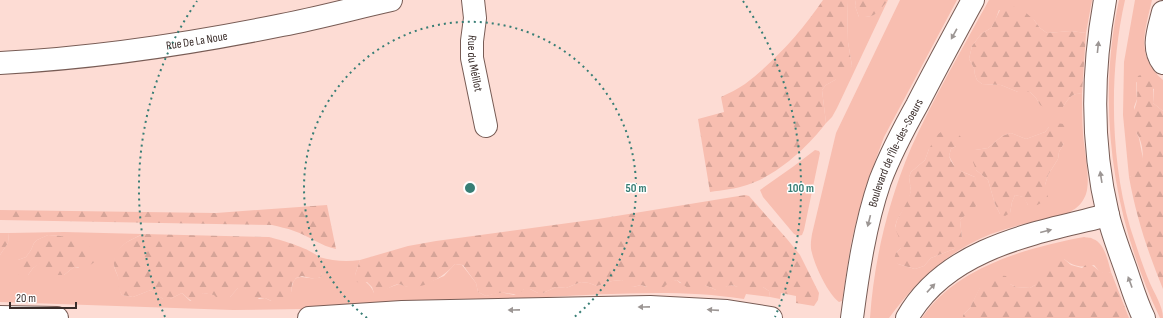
<svg xmlns="http://www.w3.org/2000/svg" width="1163" height="318" font-family="'Sofia Sans Condensed',sans-serif">
  <style>
    .grass { fill: #f8beb0; fill-rule: evenodd }
    .forest { fill: url(#forest-firs) }
    .lines { fill: none; stroke-linecap: round; stroke-linejoin: round }
    .minor-casing { stroke: #785c55; stroke-width: 24 }
    .minor { stroke: #fff; stroke-width: 22 }
    .oneway { fill: #9c9694 }
    .ring { fill: none; stroke: #387e75; stroke-width: 2; stroke-dasharray: 2 4 }
    .labels { text-anchor: middle; dominant-baseline: central; stroke-width: 3; stroke-linejoin: round; paint-order: stroke }
    .street-label { font-size: 12px; fill: #3a2d2a; stroke: #fff }
    .centre { fill: #387e75; stroke: #fff; stroke-width: 2 }
    .ring-label { font-size: 12px; text-anchor: middle; font-weight: bold; fill: #387e75; stroke: #fff; stroke-width: 3; stroke-linejoin: round; paint-order: stroke }
  </style>
  <defs>
    <pattern id="forest-firs" width="22" height="20" patternUnits="userSpaceOnUse"><rect width="22" height="20" fill="#f8beb0"/><path d="M5 1l3.5 6h-7zM16 11l3.5 6h-7z" fill="#d5a498"/></pattern>
  </defs>
  <rect width="100%" height="100%" fill="#fddcd4"/>
  <!-- grass -->
  <g class="grass">
    <path d="M847 0H856L855 6 859 17C877 18 877 11 888 0L837 108 832 117 826 123 822 90 826 85 835 80 852 66 848 42Z"/>
    <path d="M900 0H957L884 137 866 186 858 215 851 243 842 301 839 302C828 294 815 266 812 253 810 246 811 241 812 234L836 133Z"/>
    <path d="M989 0H1092L1086 33 1071 31 1047 33 1040 28 1034 20 999 10 995 21 991 28 981 34 972 46 969 59 974 68 975 75 977 80 982 84 1001 85 1018 92H1030L1036 98 1040 105 1063 107C1068 99 1072 92 1082 94 1082 107 1082 120 1083 133 1084 150 1091 179 1086 194 1084 200 1079 207 1073 210 1062 218 1045 218 1032 222 1018 225 1005 229 991 234 948 251 916 281 889 318H870C874 260 888 202 911 148 934 97 962 49 989 0ZM1049 127 1064 143 1059 152 1058 159 1048 175 1045 185 1028 205 1024 197 1015 195 1012 202 1010 213 1000 214 995 204 988 180 976 170 975 150 988 148 1002 136 1011 133 1026 139 1045 132ZM956 146 951 149 949 156 956 169 975 177 977 205 969 211 960 220 962 238 954 249 931 258 924 266 915 269 898 264 896 253 901 248V240L895 227 897 220 908 202 911 191 909 177 911 172 925 160 929 149Z"/>
    <path d="M1119 0H1125C1109 70 1110 158 1130 227 1136 245 1142 264 1149 281 1154 293 1163 306 1163 318H1160C1113 220 1096 107 1119 0Z"/>
    <path d="M1135 0H1152C1145 31 1135 56 1163 80V111L1153 103 1154 89 1136 82 1137 99 1134 107 1136 132 1139 138 1143 159 1141 167 1135 175 1129 177 1123 115 1124 62Z"/>
    <path d="M815 150 819 151 820 153 804 230 802 235 798 236 794 234 763 197 760 190 794 166Z"/>
    <path d="M64 232 143 234C128 241 115 246 114 265 114 269 118 275 119 280 120 286 119 290 122 295L133 297 151 290 163 299H170L182 293 190 301 203 293 230 297 238 288H245L259 299 265 298 271 301 291 293C294 266 305 283 321 277L323 263 319 257C333 261 346 262 360 260L355 275C364 281 370 283 374 293L399 284 408 287 427 283 444 276 455 264 462 265 476 283 478 292 486 296 500 292 514 295 524 289H530L538 293H543L556 287 566 288 581 282 589 283 597 286 612 281 622 280 633 287 641 285 646 287 677 280 680 283 705 285 716 290 730 285 739 287H763L769 291 770 297 746 294 744 299C679 289 613 294 548 297 466 301 385 305 303 309L233 310 0 302V255L8 243 9 233ZM48 235 62 236 79 268 74 267 64 275 48 268 41 262 33 268 28 275 18 260 26 257 31 250 34 243 37 240Z"/>
    <path d="M1084 237C1087 238 1091 237 1093 239 1105 243 1108 262 1111 272L1106 274 1100 272 1094 265C1082 268 1074 267 1064 259L1035 285 1030 288 1016 287 1010 284 980 288 970 308 963 315V318H922C956 267 1026 248 1084 237Z"/>
  </g>
  <!-- forest -->
  <g class="forest">
    <path d="M823 0H847L848 42 852 66 846 74 826 85 822 90 826 123C808 147 776 176 747 185 736 189 722 190 710 192L698 119 724 112 721 97C729 93 738 89 745 84 775 61 802 31 823 0Z"/>
    <path d="M856 0H888C878 12 876 18 859 17L855 6Z"/>
    <path d="M1010 5 1024 11 1034 20 1040 28 1047 33 1071 31 1086 33 1082 94C1072 92 1068 99 1063 107L1049 110 1040 105 1036 98 1030 92H1018L1001 85 982 84 977 80 975 75 974 68 969 59 972 46 981 34 991 28 1002 6Z"/>
    <path d="M1143 74 1148 75C1155 86 1153 91 1153 103L1163 111V289C1148 253 1136 216 1129 177 1145 171 1145 151 1139 137 1136 132 1133 128 1132 122 1131 114 1137 106 1137 98 1138 90 1135 84 1138 76Z"/>
    <path d="M1056 123 1064 124 1067 132 1064 143 1059 152 1058 159 1048 175 1045 185 1048 197C1042 203 1038 207 1028 205L1023 197 1015 195 1012 202 1010 213 1005 216 1000 214 995 204 988 180 976 170 973 162 975 150 988 148 1002 136 1011 133 1026 139 1045 132 1049 127Z"/>
    <path d="M946 128 955 131 961 137V143L951 149 949 156C954 170 961 171 975 177L981 200C976 208 967 213 960 220L962 238 960 244 954 249 931 258 924 266 915 269 898 264 894 259 896 253 901 248 900 240 895 228 897 220 907 202 911 191 909 177 911 172 925 160 929 149 937 135Z"/>
    <path d="M745 195 749 196 787 239 800 255 819 293 818 300 814 306 796 303V296L781 293 780 299 770 297 769 291 763 287 755 288 752 292H744C737 285 729 282 722 290H716L705 285 688 288 677 280 668 283 662 289H654L641 285 633 287 627 286 622 280 612 281 597 286 589 283 581 282 566 288 556 287 543 293H538L530 289H524C516 299 509 291 499 293 494 294 490 295 486 296L478 292 476 283 463 265 455 264C445 276 424 289 408 287 405 287 401 284 399 284 393 285 383 291 379 294L374 293 372 287 367 282 360 284 356 281 355 275 360 260 408 246 436 241 598 219Z"/>
    <path d="M327 205 336 249C321 246 309 236 294 231 287 228 279 227 272 225L0 220V210L216 213Z"/>
    <path d="M0 233H9L8 243 0 255Z"/>
    <path d="M143 234 269 237C281 240 317 250 322 261 324 266 322 272 321 277L315 279 302 276 296 278 292 284 291 293 287 301 278 304 265 298H250L245 288H238L230 297 223 299 217 298 214 295 203 293C195 306 191 301 182 293L170 299H163L151 290 133 297 122 295C118 290 119 283 118 277 117 273 114 268 114 264 113 246 129 241 143 234Z"/>
    <path d="M48 235C67 236 86 239 97 255L96 261 86 268 74 267 64 275H55L41 263 33 268 28 275H19L16 269 18 260 26 257 31 250 34 243 37 240Z"/>
    <path d="M1054 259H1064L1071 265 1082 268 1088 263C1097 267 1101 276 1111 272L1129 318H963V315L970 308 980 287 989 278 996 275 1006 276 1010 284 1016 287 1030 288 1035 285 1045 265Z"/>
  </g>
  <g class="lines">
    <defs>
      <g id="minor">
        <path id="s1" d="M473 0 475 18 472 41V58L486 126"/>
        <path d="M1105 0C1092 71 1091 144 1108 215 1112 232 1119 250 1125 267 1131 284 1136 302 1144 318"/>
        <path d="M1163 12C1159 29 1151 47 1163 63"/>
        <path id="s2" d="M0 63C95 58 189 44 282 25 319 18 355 8 391 0"/>
        <path d="M0 317 57 318"/>
        <path d="M309 318 402 312 650 307 727 311 771 318"/>
        <path id="s3" d="M852 318C858 272 865 225 880 181 890 155 903 130 917 105 935 70 954 35 973 0"/>
        <path d="M907 318C947 247 1036 233 1108 215"/>
      </g>
    </defs>
    <!-- minor casing -->
    <use href="#minor" class="minor-casing"/>
    <!-- minor -->
    <use href="#minor" class="minor"/>
  </g>
  <!-- one-way arrows -->
  <defs><path id="oneway-solid" d="M-6-.8H1V-3.2L6.5 0L1 3.2V.8H-6Z"/></defs>
  <g class="oneway">
    <use href="#oneway-solid" transform="translate(954 34) rotate(119)"/>
    <use href="#oneway-solid" transform="translate(1098 47) rotate(-84)"/>
    <use href="#oneway-solid" transform="translate(1101 177) rotate(-99)"/>
    <use href="#oneway-solid" transform="translate(869 221) rotate(104)"/>
    <use href="#oneway-solid" transform="translate(1046 231) rotate(-14)"/>
    <use href="#oneway-solid" transform="translate(1130 282) rotate(-110)"/>
    <use href="#oneway-solid" transform="translate(931 288) rotate(-47)"/>
    <use href="#oneway-solid" transform="translate(644 307) rotate(179)"/>
    <use href="#oneway-solid" transform="translate(514 310) rotate(179)"/>
    <use href="#oneway-solid" transform="translate(713 310) rotate(-176)"/>
  </g>
  <!-- distance rings -->
  <g class="ring">
    <path d="M367 318A166 166 0 1 1 573 318"/>
    <path d="M165 317A331 331 0 0 1 197 1M743 1A331 331 0 0 1 775 317"/>
  </g>
  <g class="labels">
    <!-- street labels -->
    <g class="street-label">
      <text stroke="none"><textPath href="#s2" startOffset="198">Rue De La Noue</textPath></text>
      <text stroke="none"><textPath href="#s1" startOffset="64">Rue du Mélilot</textPath></text>
      <text stroke="none"><textPath href="#s3" startOffset="172">Boulevard de l'Île-des-Soeurs</textPath></text>
    </g>
  </g>
  <circle cx="470" cy="188" r="6" class="centre"/>
  <g class="ring-label">
    <text x="636" y="192">50 m</text>
    <text x="801" y="192">100 m</text>
  </g>
  <!-- scale -->
  <path d="M10 302v6h66v-6" fill="none" stroke="#3a2d2a" stroke-width="2"/>
  <text x="16" y="302" font-size="12" fill="#3a2d2a" stroke="#ffffff" stroke-width="3" paint-order="stroke">20 m</text>
</svg>
